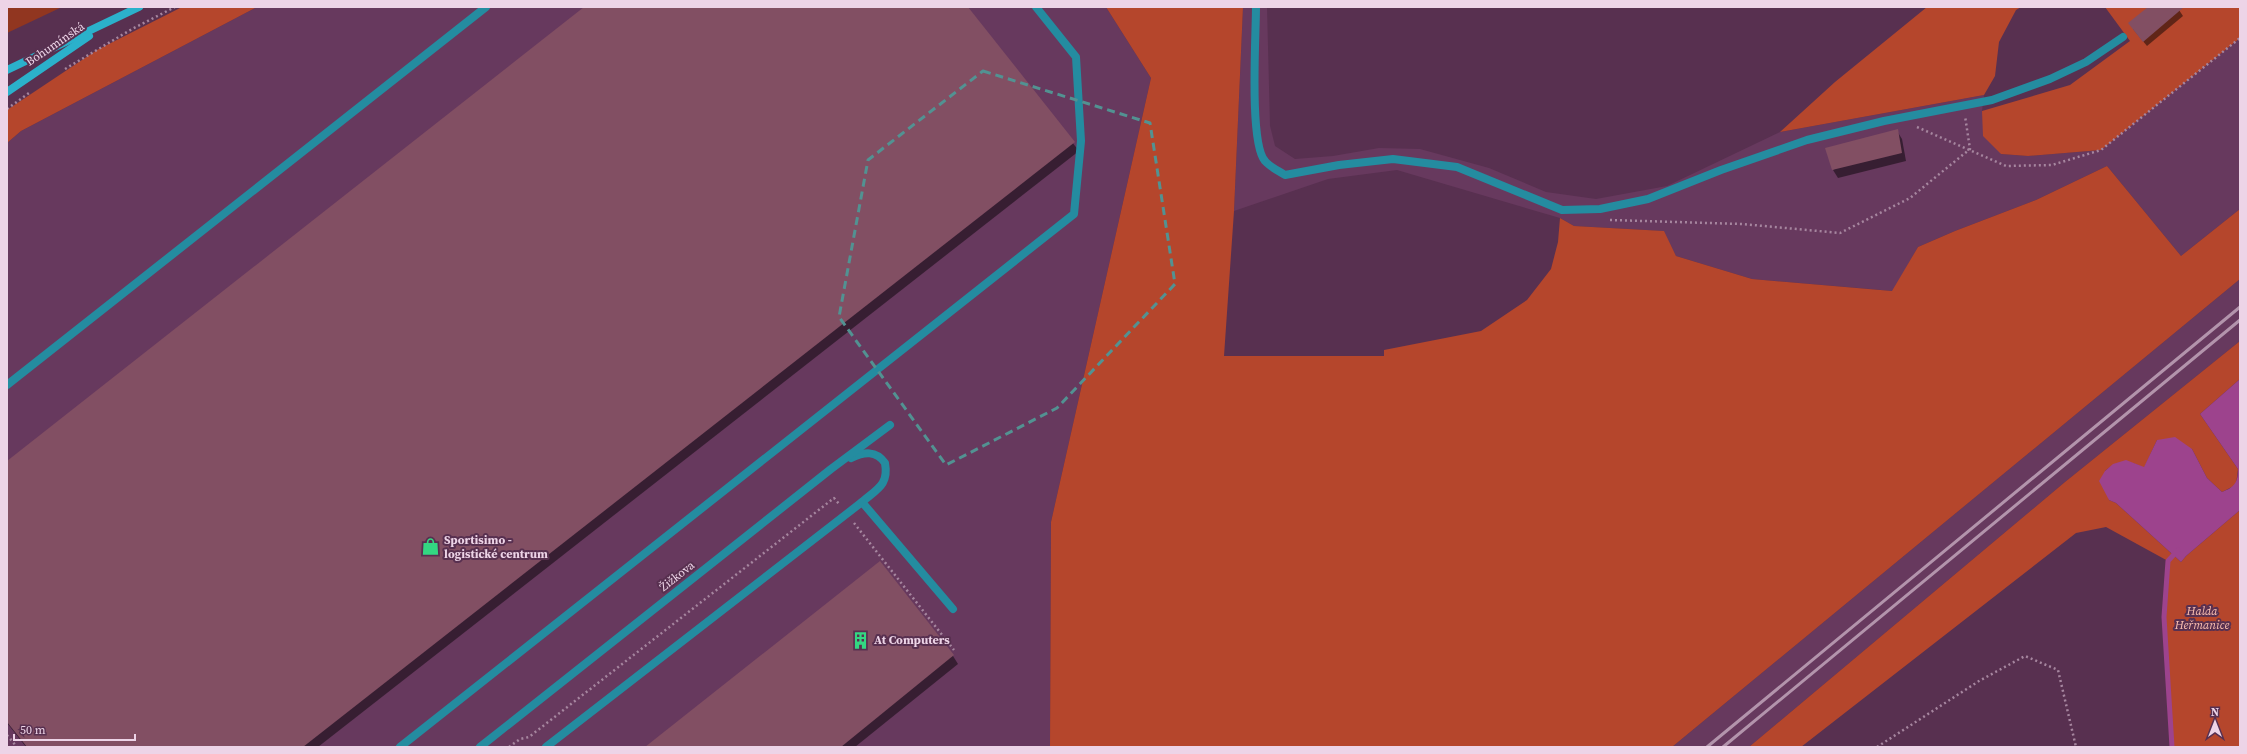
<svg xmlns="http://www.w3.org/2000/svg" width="2247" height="754" font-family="'Source Serif 4',serif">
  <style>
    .built { fill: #67395e }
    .green { fill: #913620 }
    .forest { fill: #b5462c }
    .water { fill: #9d438d }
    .shadow { fill: #0007 }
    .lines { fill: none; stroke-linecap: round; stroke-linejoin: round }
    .stream { stroke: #9d438d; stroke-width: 5 }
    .building { fill: #824f63 }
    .path { stroke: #a6869f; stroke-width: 2.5; stroke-dasharray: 2 3; stroke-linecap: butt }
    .lane { stroke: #248ca0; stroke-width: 8 }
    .street { stroke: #248ca0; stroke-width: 8 }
    .secondary { stroke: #2bb1cb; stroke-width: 8 }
    .rail { stroke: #b394ac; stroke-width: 3 }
    .marked { fill: none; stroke: #529292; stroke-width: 3; stroke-dasharray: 8 5; stroke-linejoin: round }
    .labels { text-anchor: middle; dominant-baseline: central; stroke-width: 4; stroke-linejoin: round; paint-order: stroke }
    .street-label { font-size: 12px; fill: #edd4e7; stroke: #583050 }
    .poi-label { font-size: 12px; font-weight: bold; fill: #edd4e7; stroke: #583050; text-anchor: start }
    .park-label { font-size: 12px; font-style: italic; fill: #fabeaf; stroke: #583050 }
  </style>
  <rect width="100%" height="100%" fill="#583050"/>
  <!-- built -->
  <g class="built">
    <path d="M257 7H1106L1151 78 1051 522 1050 747H7V143L21 131Z"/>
    <path d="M1243 7H1267L1270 126 1275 146 1295 159 1333 156 1379 148 1420 149 1489 168 1546 192 1596 199 1667 186 1780 132 1984 95 1982 111 2001 154 2028 156 2101 150 2240 38V209L2181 256 2107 166 2036 200 1955 231 1918 247 1893 291 1752 279 1676 256 1663 231 1574 226 1560 218 1397 170 1328 179 1234 211Z"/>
    <path d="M2240 279V341L2065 482 1749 747H1672Z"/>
  </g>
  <!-- green -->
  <path class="green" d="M7 7H62L7 33Z"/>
  <!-- forest -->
  <g class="forest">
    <path d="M182 7H257L21 131 7 143V110L97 50Z"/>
    <path d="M1106 7H1243L1234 211 1224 356H1384V350L1481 331 1527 300 1551 269 1558 242 1560 218 1574 226 1664 231 1676 256 1752 279 1892 291 1918 247 1955 231 2036 200 2107 166 2181 256 2240 209V279L1672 747H1050L1051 522 1151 78Z"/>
    <path d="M1927 7H2021L2016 10 1999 42 1995 76 1984 95 1780 132 1835 82Z"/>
    <path d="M2105 7H2240V38L2101 150 2028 156 2001 154 1983 136 1982 111 2070 85 2130 41Z"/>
    <path d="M2240 341V379L2200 414 2238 469 2236 485 2222 492 2207 478 2192 449 2157 440 2144 468C2129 460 2119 459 2105 471L2109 500 2116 503 2181 562 2186 556 2240 510V747H2172L2164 617 2168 561 2106 527 2076 533 1801 747H1749L2065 482Z"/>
  </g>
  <!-- water -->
  <path class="water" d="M2240 379V510L2186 556 2181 562 2116 503 2109 500 2099 481 2105 471 2113 464 2126 460 2144 467 2157 440 2175 437 2192 449 2207 478 2222 492C2235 487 2238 482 2238 469L2200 414Z"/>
  <!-- shadow -->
  <g class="shadow">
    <path d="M586 7H967L1079 151 318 747H26L7 723V462Z"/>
    <path d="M2149 7H2177L2183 16 2147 46 2133 29Z"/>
    <path d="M1897 131 1902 139 1906 161 1838 178 1833 170Z"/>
    <path d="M953 656 958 664 855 747H646Z"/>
  </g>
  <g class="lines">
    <!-- stream -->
    <path class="stream" d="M2172 747 2164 617 2168 561 2178 550"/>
  </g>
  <!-- building -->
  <g class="building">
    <path d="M584 7H968L1075 142 303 747H27L7 722V461Z"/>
    <path d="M2148 7H2184L2143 42 2128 23Z"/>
    <path d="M1898 129 1902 153 1832 170 1825 148Z"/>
    <path d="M880 561 954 655 841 747H645Z"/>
  </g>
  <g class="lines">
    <!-- path -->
    <g class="path">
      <path d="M65 69 132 29 175 7"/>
      <path d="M7 109 29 93"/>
      <path d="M1917 127 2006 166 2052 165 2101 150 2240 38"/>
      <path d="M1610 220 1742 224 1840 233 1910 198 1970 149 1965 116"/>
      <path d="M854 523 954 650"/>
      <path d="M7 735 17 747"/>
      <path d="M509 747 520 739 529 737 834 498 840 505"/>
      <path d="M1877 747 1979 681 2025 656 2058 670 2076 747"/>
    </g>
    <!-- lane -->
    <path class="lane" d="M1256 7C1256 35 1249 143 1265 161 1270 167 1279 171 1285 175L1339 165 1393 159 1457 167 1562 210 1600 209 1648 199 1721 170 1807 140 1884 121 1992 100 2050 79 2086 62 2123 37"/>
    <!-- street -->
    <g class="street">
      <path d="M7 385 486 7"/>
      <path d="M851 458C864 452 876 450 885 463 889 485 877 489 862 502"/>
      <path d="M400 747 1074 214 1081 141 1076 57 1036 7"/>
      <path d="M480 747 831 469 890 425"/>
      <path d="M546 747 862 502 953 609"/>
    </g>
    <!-- secondary -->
    <g class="secondary">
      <path d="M7 70 139 7"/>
      <path d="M7 92 89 36"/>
    </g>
    <!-- rail -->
    <g class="rail">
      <path d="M1707 747 2240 307"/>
      <path d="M1723 747 2240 320"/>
    </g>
  </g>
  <!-- marked area -->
  <path class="marked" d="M983 71 1150 123 1175 284 1057 408 946 465 839 317 868 160Z"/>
  <!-- icons -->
  <defs>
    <symbol id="shop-bare" viewBox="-9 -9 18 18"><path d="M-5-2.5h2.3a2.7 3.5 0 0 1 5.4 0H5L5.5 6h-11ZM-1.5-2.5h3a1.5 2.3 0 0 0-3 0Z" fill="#33d882" stroke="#583050" stroke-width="2.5" paint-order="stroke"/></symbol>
    <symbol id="building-bare" viewBox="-9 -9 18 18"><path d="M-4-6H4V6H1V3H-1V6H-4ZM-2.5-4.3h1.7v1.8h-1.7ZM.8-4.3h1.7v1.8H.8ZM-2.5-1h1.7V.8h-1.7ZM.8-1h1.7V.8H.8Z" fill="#33d882" stroke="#583050" stroke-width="2.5" paint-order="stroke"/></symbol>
  </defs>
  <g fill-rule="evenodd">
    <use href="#shop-bare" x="418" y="534" width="25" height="25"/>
    <use href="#building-bare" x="848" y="628" width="25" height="25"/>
  </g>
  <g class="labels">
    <!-- street labels -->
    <g class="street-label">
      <text transform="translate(55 44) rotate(-34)">Bohumínská</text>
      <text transform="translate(677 576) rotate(-38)">Žižkova</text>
    </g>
    <!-- poi labels -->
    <g class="poi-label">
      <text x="444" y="540">Sportisimo -<tspan x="444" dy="14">logistické centrum</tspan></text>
      <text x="874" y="640">At Computers</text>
    </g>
    <!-- park labels -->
    <g class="park-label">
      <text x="2202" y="611">Halda<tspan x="2202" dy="14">Heřmanice</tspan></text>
    </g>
  </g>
  <!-- border -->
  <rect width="2247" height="754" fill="none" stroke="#edd4e7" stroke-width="16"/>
  <!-- north arrow -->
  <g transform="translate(2215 722)" stroke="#583050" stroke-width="3" paint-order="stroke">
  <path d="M0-3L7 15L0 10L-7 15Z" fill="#edd4e7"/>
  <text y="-6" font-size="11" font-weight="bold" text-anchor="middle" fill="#edd4e7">N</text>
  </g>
  <!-- scale -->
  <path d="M14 734v6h121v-6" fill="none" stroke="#edd4e7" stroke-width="2"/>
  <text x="20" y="734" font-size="12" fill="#edd4e7" stroke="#583050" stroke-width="3" paint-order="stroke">50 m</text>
</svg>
